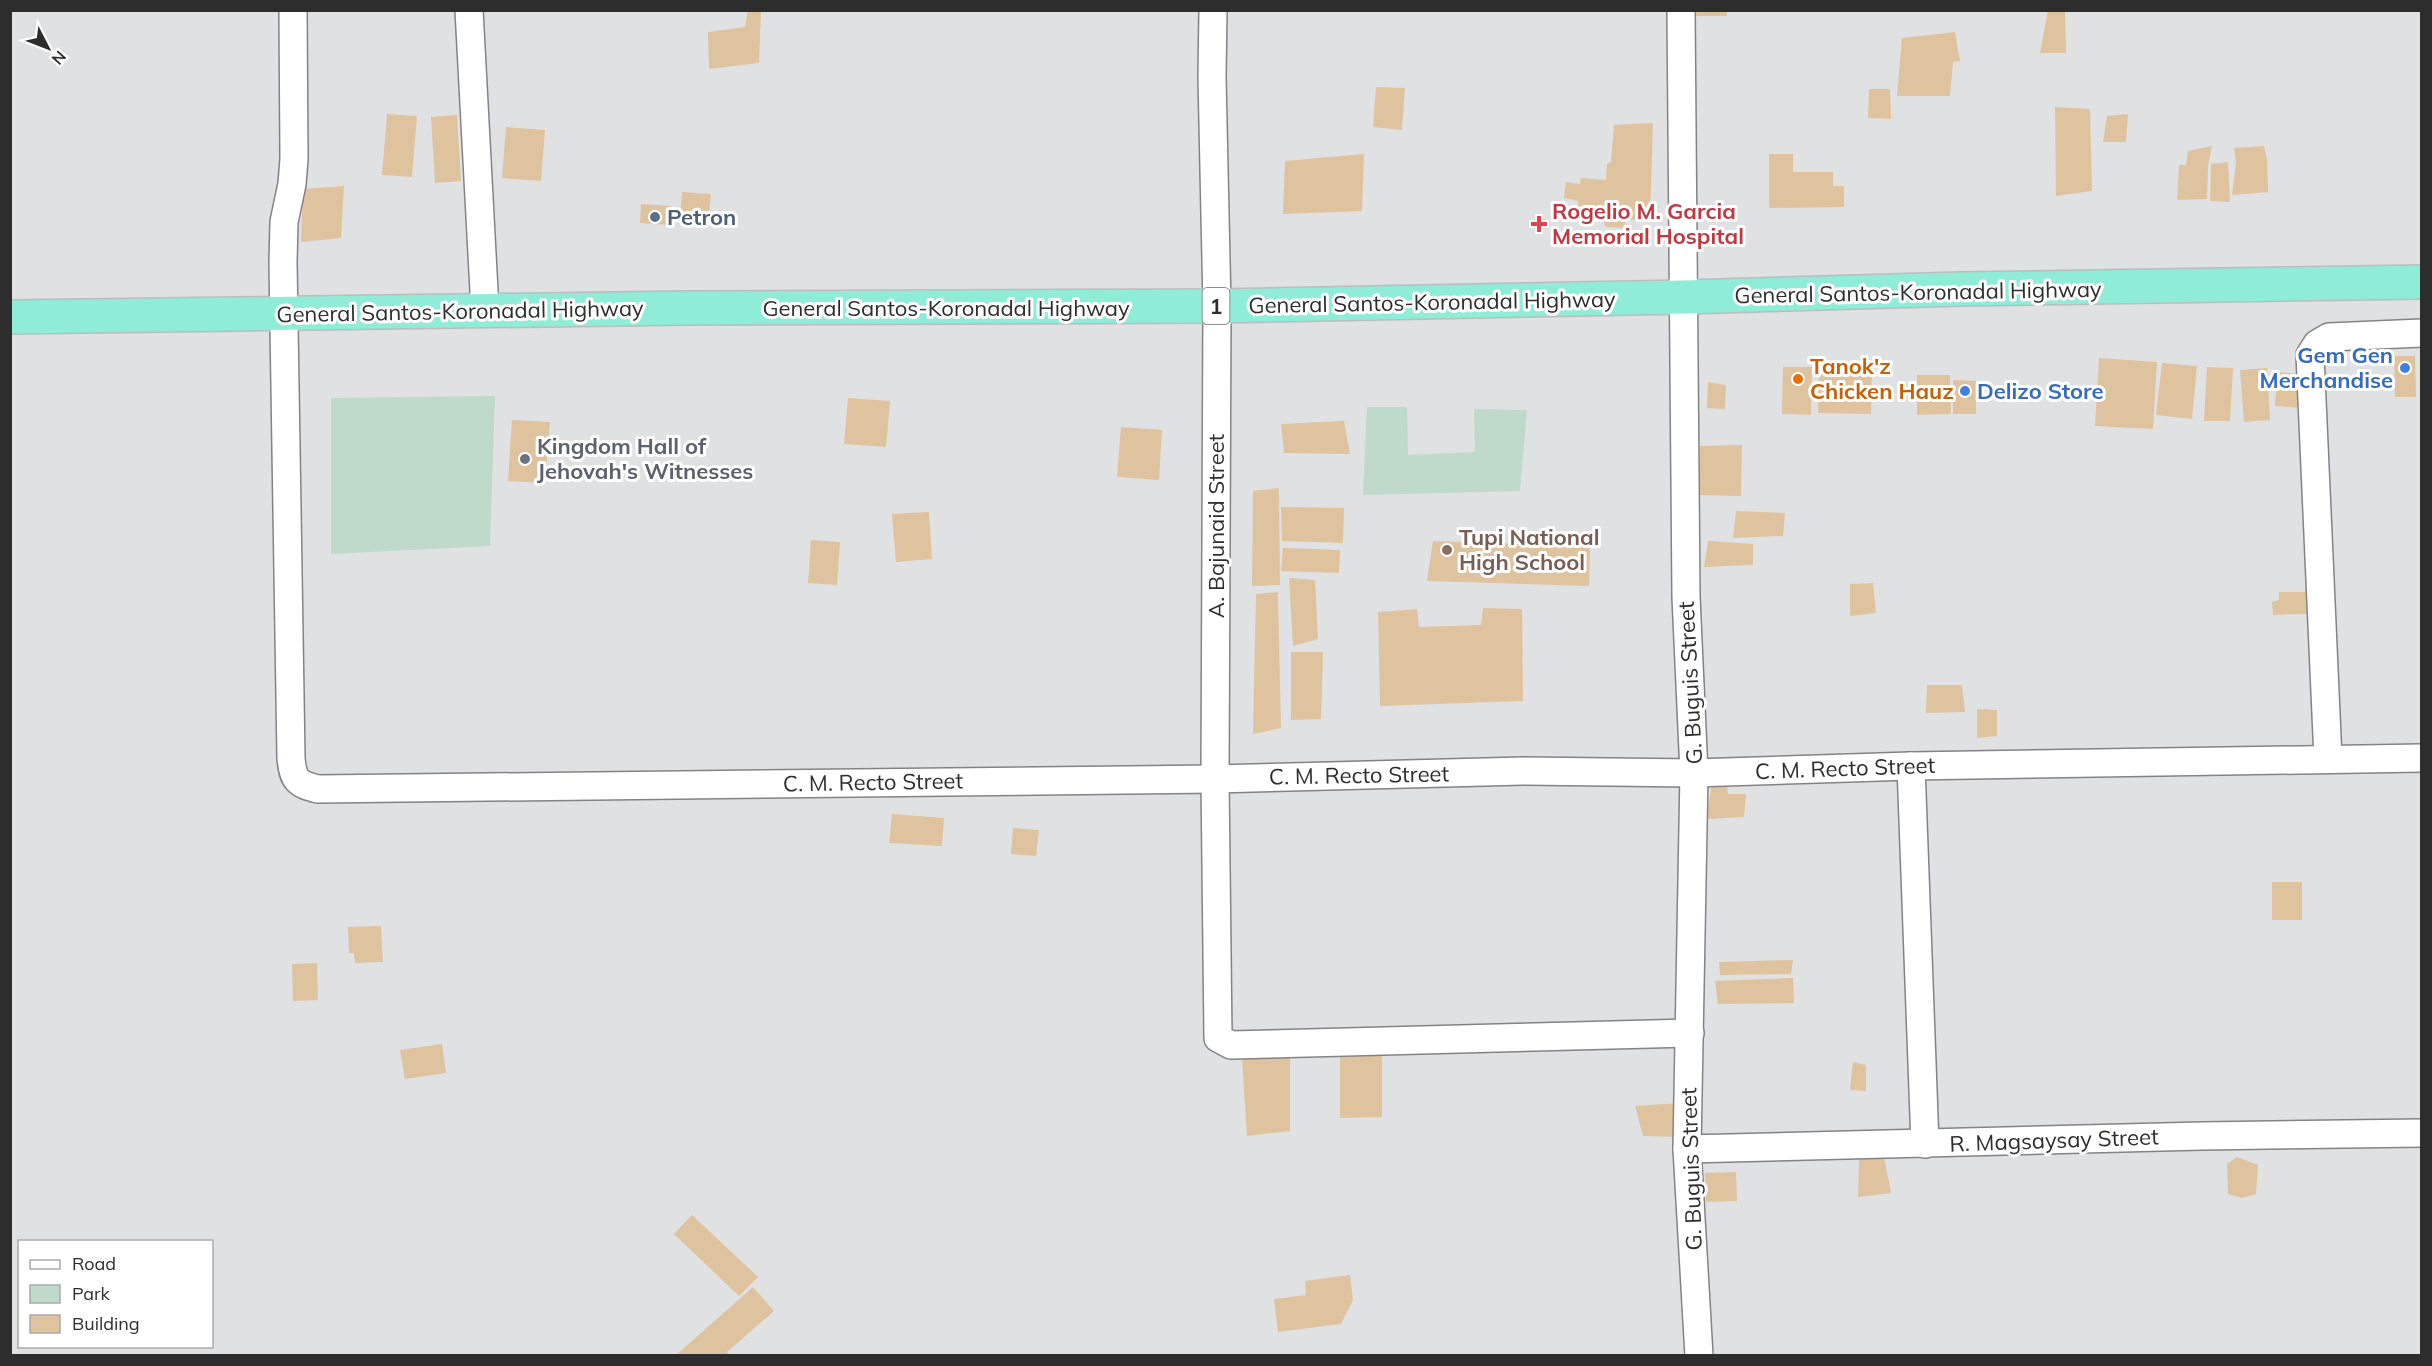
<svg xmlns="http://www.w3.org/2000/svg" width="2432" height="1366" font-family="Mulish,sans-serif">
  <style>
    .green { fill: #bfdacb }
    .building { fill: #dfc39f }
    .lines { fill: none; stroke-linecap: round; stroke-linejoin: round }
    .minor-casing { stroke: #838385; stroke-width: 30 }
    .highway-casing { stroke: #bcbcbc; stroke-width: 36 }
    .minor { stroke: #fff; stroke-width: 27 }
    .highway { stroke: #8fecd6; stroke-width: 33 }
    .service-dot { fill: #5c6f8a; stroke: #fff; stroke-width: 2 }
    .health-dot { fill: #e0444e; stroke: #fff; stroke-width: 2 }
    .shop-dot { fill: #3f7fe0; stroke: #fff; stroke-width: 2 }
    .food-dot { fill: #e8710a; stroke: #fff; stroke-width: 2 }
    .worship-dot { fill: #6b7280; stroke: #fff; stroke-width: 2 }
    .education-dot { fill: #8d6e63; stroke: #fff; stroke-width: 2 }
    .labels { text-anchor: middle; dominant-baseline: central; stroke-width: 6; stroke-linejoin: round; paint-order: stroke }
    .shield { fill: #fff; stroke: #6c6c6d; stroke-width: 1.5 }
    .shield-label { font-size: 21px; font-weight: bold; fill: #2d2d2e }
    .health-label { font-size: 22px; font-weight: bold; fill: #be3a42; stroke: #fff; text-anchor: start }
    .service-label { font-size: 22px; font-weight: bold; fill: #4e5e75; stroke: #fff; text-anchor: start }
    .street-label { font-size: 22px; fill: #2d2d2e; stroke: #fff }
    .shop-label { font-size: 22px; font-weight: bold; fill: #366cbe; stroke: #fff; text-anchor: end }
    .food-label { font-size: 22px; font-weight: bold; fill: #c56008; stroke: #fff; text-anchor: start }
    .worship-label { font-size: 22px; font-weight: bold; fill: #5b616d; stroke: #fff; text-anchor: start }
    .education-label { font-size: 22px; font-weight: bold; fill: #785e54; stroke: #fff; text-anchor: start }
  </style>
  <rect width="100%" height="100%" fill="#e0e1e3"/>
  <!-- green -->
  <g class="green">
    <path d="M495 396 490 546 331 554V398Z"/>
    <path d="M1367 407H1407L1408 455 1475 452 1474 409 1527 410 1520 491 1363 495Z"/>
  </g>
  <!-- building -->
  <g class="building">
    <path d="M748 10H761L759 63 709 69 708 32 745 27Z"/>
    <rect x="1690" y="10" width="37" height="6"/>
    <path d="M2048 10H2065L2066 53H2040Z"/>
    <path d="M1955 32 1960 61 1953 62 1950 96H1897L1902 38Z"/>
    <path d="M1376 87 1405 88 1402 130 1373 127Z"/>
    <path d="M1869 89H1890L1891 119 1868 118Z"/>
    <path d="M2055 107 2090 109 2092 191 2056 196Z"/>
    <path d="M387 114 417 116 412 177 382 175Z"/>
    <path d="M2128 114 2126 142H2103L2107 116Z"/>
    <path d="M457 115 461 181 435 183 431 117Z"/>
    <path d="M1653 123 1650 220H1626L1624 228 1606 227 1602 219H1586L1577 213 1578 201 1564 198 1566 182 1580 184 1581 178 1606 180 1607 164 1611 162 1614 125Z"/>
    <path d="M506 127 545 130 541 181 502 178Z"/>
    <path d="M2212 146 2208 166 2207 199 2177 200 2179 165H2186L2188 151Z"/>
    <path d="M2264 146 2267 159 2268 192 2232 195 2236 162 2234 148Z"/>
    <path d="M1364 154 1362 211 1283 214 1285 161Z"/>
    <path d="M1769 154H1793V172H1833V186H1844V207L1769 208Z"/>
    <path d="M2228 162 2230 202 2210 201 2211 164Z"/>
    <path d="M344 186 341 238 301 242 303 189Z"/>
    <path d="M682 192 711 194 708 224 680 221Z"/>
    <path d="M641 204 671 206 669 225 640 223Z"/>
    <path d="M2394 356H2415L2416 397H2395Z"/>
    <path d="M2099 358 2157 362 2153 429 2095 426Z"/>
    <path d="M2162 363 2197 366 2192 419 2156 415Z"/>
    <path d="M1783 367H1812L1811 415 1782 414Z"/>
    <path d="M2207 367 2233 368 2230 421H2204Z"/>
    <path d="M1819 368 1872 369 1871 414 1818 413Z"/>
    <path d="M2267 368 2270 420 2244 422 2240 370Z"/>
    <path d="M2277 372 2305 374 2303 408 2275 406Z"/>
    <path d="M1917 375H1950L1951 414 1917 415Z"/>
    <path d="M1953 380 1976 381V414H1953Z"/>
    <path d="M1708 382 1726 385 1725 409 1707 408Z"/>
    <path d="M848 398 890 401 886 447 844 444Z"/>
    <path d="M512 420 550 422 545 483 508 481Z"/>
    <path d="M1344 421 1350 454 1284 453 1281 424Z"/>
    <path d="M1121 427 1162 430 1159 480 1117 477Z"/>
    <path d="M1742 445 1741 496 1699 495 1700 446Z"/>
    <path d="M1279 488 1280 585 1252 586 1253 491Z"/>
    <path d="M1281 507 1344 508 1343 543 1282 541Z"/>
    <path d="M1736 511 1785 513 1783 536 1733 538Z"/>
    <path d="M929 512 932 559 896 562 892 514Z"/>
    <path d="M811 540 840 542 837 585 808 583Z"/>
    <path d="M1433 541 1590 546 1589 586 1427 581Z"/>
    <path d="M1708 541 1753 544V565L1704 567Z"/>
    <path d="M1283 548 1340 550 1339 573 1281 571Z"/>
    <path d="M1289 578 1315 580 1318 639 1293 646Z"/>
    <path d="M1873 583 1876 613 1850 616V584Z"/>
    <path d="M1278 592 1281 728 1253 734 1256 594Z"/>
    <path d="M2279 592H2308L2307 614 2273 615 2272 602 2279 600Z"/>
    <path d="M1483 608 1522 609 1523 701 1380 706 1378 612 1417 609 1419 627 1481 625Z"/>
    <path d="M1291 652H1323L1321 719 1291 720Z"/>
    <path d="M1927 685H1962L1965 712 1926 713Z"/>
    <path d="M1977 709 1997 710V736L1977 738Z"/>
    <path d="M1712 784 1727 785 1728 794H1746L1744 817 1706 819Z"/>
    <path d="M892 814 944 818 942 846 889 843Z"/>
    <path d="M1013 828 1039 830 1036 856 1011 854Z"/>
    <rect x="2272" y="882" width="30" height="38"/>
    <path d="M381 926 383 962 355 963 354 953H349L348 927Z"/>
    <path d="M1793 960 1791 974 1720 975 1719 962Z"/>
    <path d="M317 963 318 1000 293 1001 292 964Z"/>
    <path d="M1793 978 1794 1003 1718 1004 1715 981Z"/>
    <path d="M442 1044 446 1073 405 1079 400 1050Z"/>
    <path d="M1290 1050V1131L1247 1136 1242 1057Z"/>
    <path d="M1382 1051V1117L1340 1118V1056Z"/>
    <path d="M1853 1062 1866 1065V1091L1850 1090Z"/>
    <path d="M1680 1103 1681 1137 1643 1136 1635 1106Z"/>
    <path d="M1884 1156 1891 1193 1858 1197 1859 1160Z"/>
    <path d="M2237 1157 2258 1165 2256 1194 2242 1198 2228 1194 2227 1164Z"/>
    <path d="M1736 1172 1737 1201 1706 1202 1705 1173Z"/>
    <path d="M692 1215 758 1277 739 1296 674 1234Z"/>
    <path d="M1350 1275 1353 1300 1341 1324 1278 1332 1274 1299 1306 1295 1305 1281Z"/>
    <path d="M753 1287 774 1311 727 1352 730 1356H675Z"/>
  </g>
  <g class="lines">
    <defs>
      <g id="minor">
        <path d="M293 10 294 159 292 184 284 222 283 262 291 758C293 780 297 784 318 789L1215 779 1523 771 1694 773 1911 766 2422 758"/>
        <path d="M469 10 485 310"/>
        <path d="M1213 10 1212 77 1217 306 1215 779 1218 1038 1231 1045 1690 1033"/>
        <path d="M1681 10 1686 597 1694 773 1687 1149 1699 1356"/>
        <path d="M2328 759 2310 355 2317 344 2329 337 2422 333"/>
        <path d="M1911 766 1925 1144"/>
        <path d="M1687 1149 2202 1136 2422 1133"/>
      </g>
      <path id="highway" d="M10 317 689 308 1217 306 1685 297 1961 289 2422 282"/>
    </defs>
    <!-- minor casing -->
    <use href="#minor" class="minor-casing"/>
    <!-- highway casing -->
    <use href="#highway" class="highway-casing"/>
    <!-- minor -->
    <use href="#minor" class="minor"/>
    <!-- highway -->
    <use href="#highway" class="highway"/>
  </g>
  <!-- markers -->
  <circle class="service-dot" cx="655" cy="217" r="6"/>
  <path class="health-dot" d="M1536 215h6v6h6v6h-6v6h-6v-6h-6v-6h6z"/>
  <g class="shop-dot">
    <circle cx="2405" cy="368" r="6"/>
    <circle cx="1965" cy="391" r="6"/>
  </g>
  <circle class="food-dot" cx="1798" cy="379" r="6"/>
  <circle class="worship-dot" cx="525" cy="459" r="6"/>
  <circle class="education-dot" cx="1447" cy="550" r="6"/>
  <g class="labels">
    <!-- shield labels -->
    <rect class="shield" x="1202.5" y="288" width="27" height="36" rx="4.5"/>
    <g class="shield-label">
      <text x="1216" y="306">1</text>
    </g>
    <!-- health labels -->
    <g class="health-label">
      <text x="1552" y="211">Rogelio M. Garcia<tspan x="1552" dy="25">Memorial Hospital</tspan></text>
    </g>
    <!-- service labels -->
    <g class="service-label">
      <text x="667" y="217">Petron</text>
    </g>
    <!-- street labels -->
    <g class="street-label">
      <text transform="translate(1918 292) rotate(-1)">General Santos-Koronadal Highway</text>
      <text transform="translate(1432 302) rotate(-1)">General Santos-Koronadal Highway</text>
      <text x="946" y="308">General Santos-Koronadal Highway</text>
      <text transform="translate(460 311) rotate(-1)">General Santos-Koronadal Highway</text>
      <text transform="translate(1216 526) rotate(-90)">A. Bajunaid Street</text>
      <text transform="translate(1690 683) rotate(-93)">G. Buguis Street</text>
      <text transform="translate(1845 768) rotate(-2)">C. M. Recto Street</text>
      <text transform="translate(1359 775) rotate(-1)">C. M. Recto Street</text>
      <text transform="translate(873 782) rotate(-1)">C. M. Recto Street</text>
      <text transform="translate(2054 1140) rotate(-2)">R. Magsaysay Street</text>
      <text transform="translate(1691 1169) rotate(-92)">G. Buguis Street</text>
    </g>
    <!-- shop labels -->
    <g class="shop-label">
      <text x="2393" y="355">Gem Gen<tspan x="2393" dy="25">Merchandise</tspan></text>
      <text x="1977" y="391" text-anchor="start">Delizo Store</text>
    </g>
    <!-- food labels -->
    <g class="food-label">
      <text x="1810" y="366">Tanok'z<tspan x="1810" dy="25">Chicken Hauz</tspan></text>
    </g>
    <!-- worship labels -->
    <g class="worship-label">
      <text x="537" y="446">Kingdom Hall of<tspan x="537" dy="25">Jehovah's Witnesses</tspan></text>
    </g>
    <!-- education labels -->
    <g class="education-label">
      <text x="1459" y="537">Tupi National<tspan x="1459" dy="25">High School</tspan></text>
    </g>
  </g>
  <!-- border -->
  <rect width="2432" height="1366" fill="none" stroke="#2d2d2e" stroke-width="24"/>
  <!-- legend -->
  <rect x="18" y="1240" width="195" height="108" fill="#ffffff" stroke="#ababab" stroke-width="1.5"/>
  <rect x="30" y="1260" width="30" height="9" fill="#ffffff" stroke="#ababab" stroke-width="1.5"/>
  <text x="72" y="1270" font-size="18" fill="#2d2d2e">Road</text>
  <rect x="30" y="1285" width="30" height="18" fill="#bfdacb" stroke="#ababab" stroke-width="1.5"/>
  <text x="72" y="1300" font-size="18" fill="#2d2d2e">Park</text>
  <rect x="30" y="1315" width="30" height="18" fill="#dfc39f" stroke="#ababab" stroke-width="1.5"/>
  <text x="72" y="1330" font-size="18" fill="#2d2d2e">Building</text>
  <!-- north arrow -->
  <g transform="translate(48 48) rotate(132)" stroke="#ffffff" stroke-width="4.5" paint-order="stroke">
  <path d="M0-4.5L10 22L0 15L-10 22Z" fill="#2d2d2e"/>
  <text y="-9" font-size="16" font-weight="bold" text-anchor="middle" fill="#2d2d2e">N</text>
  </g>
</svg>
